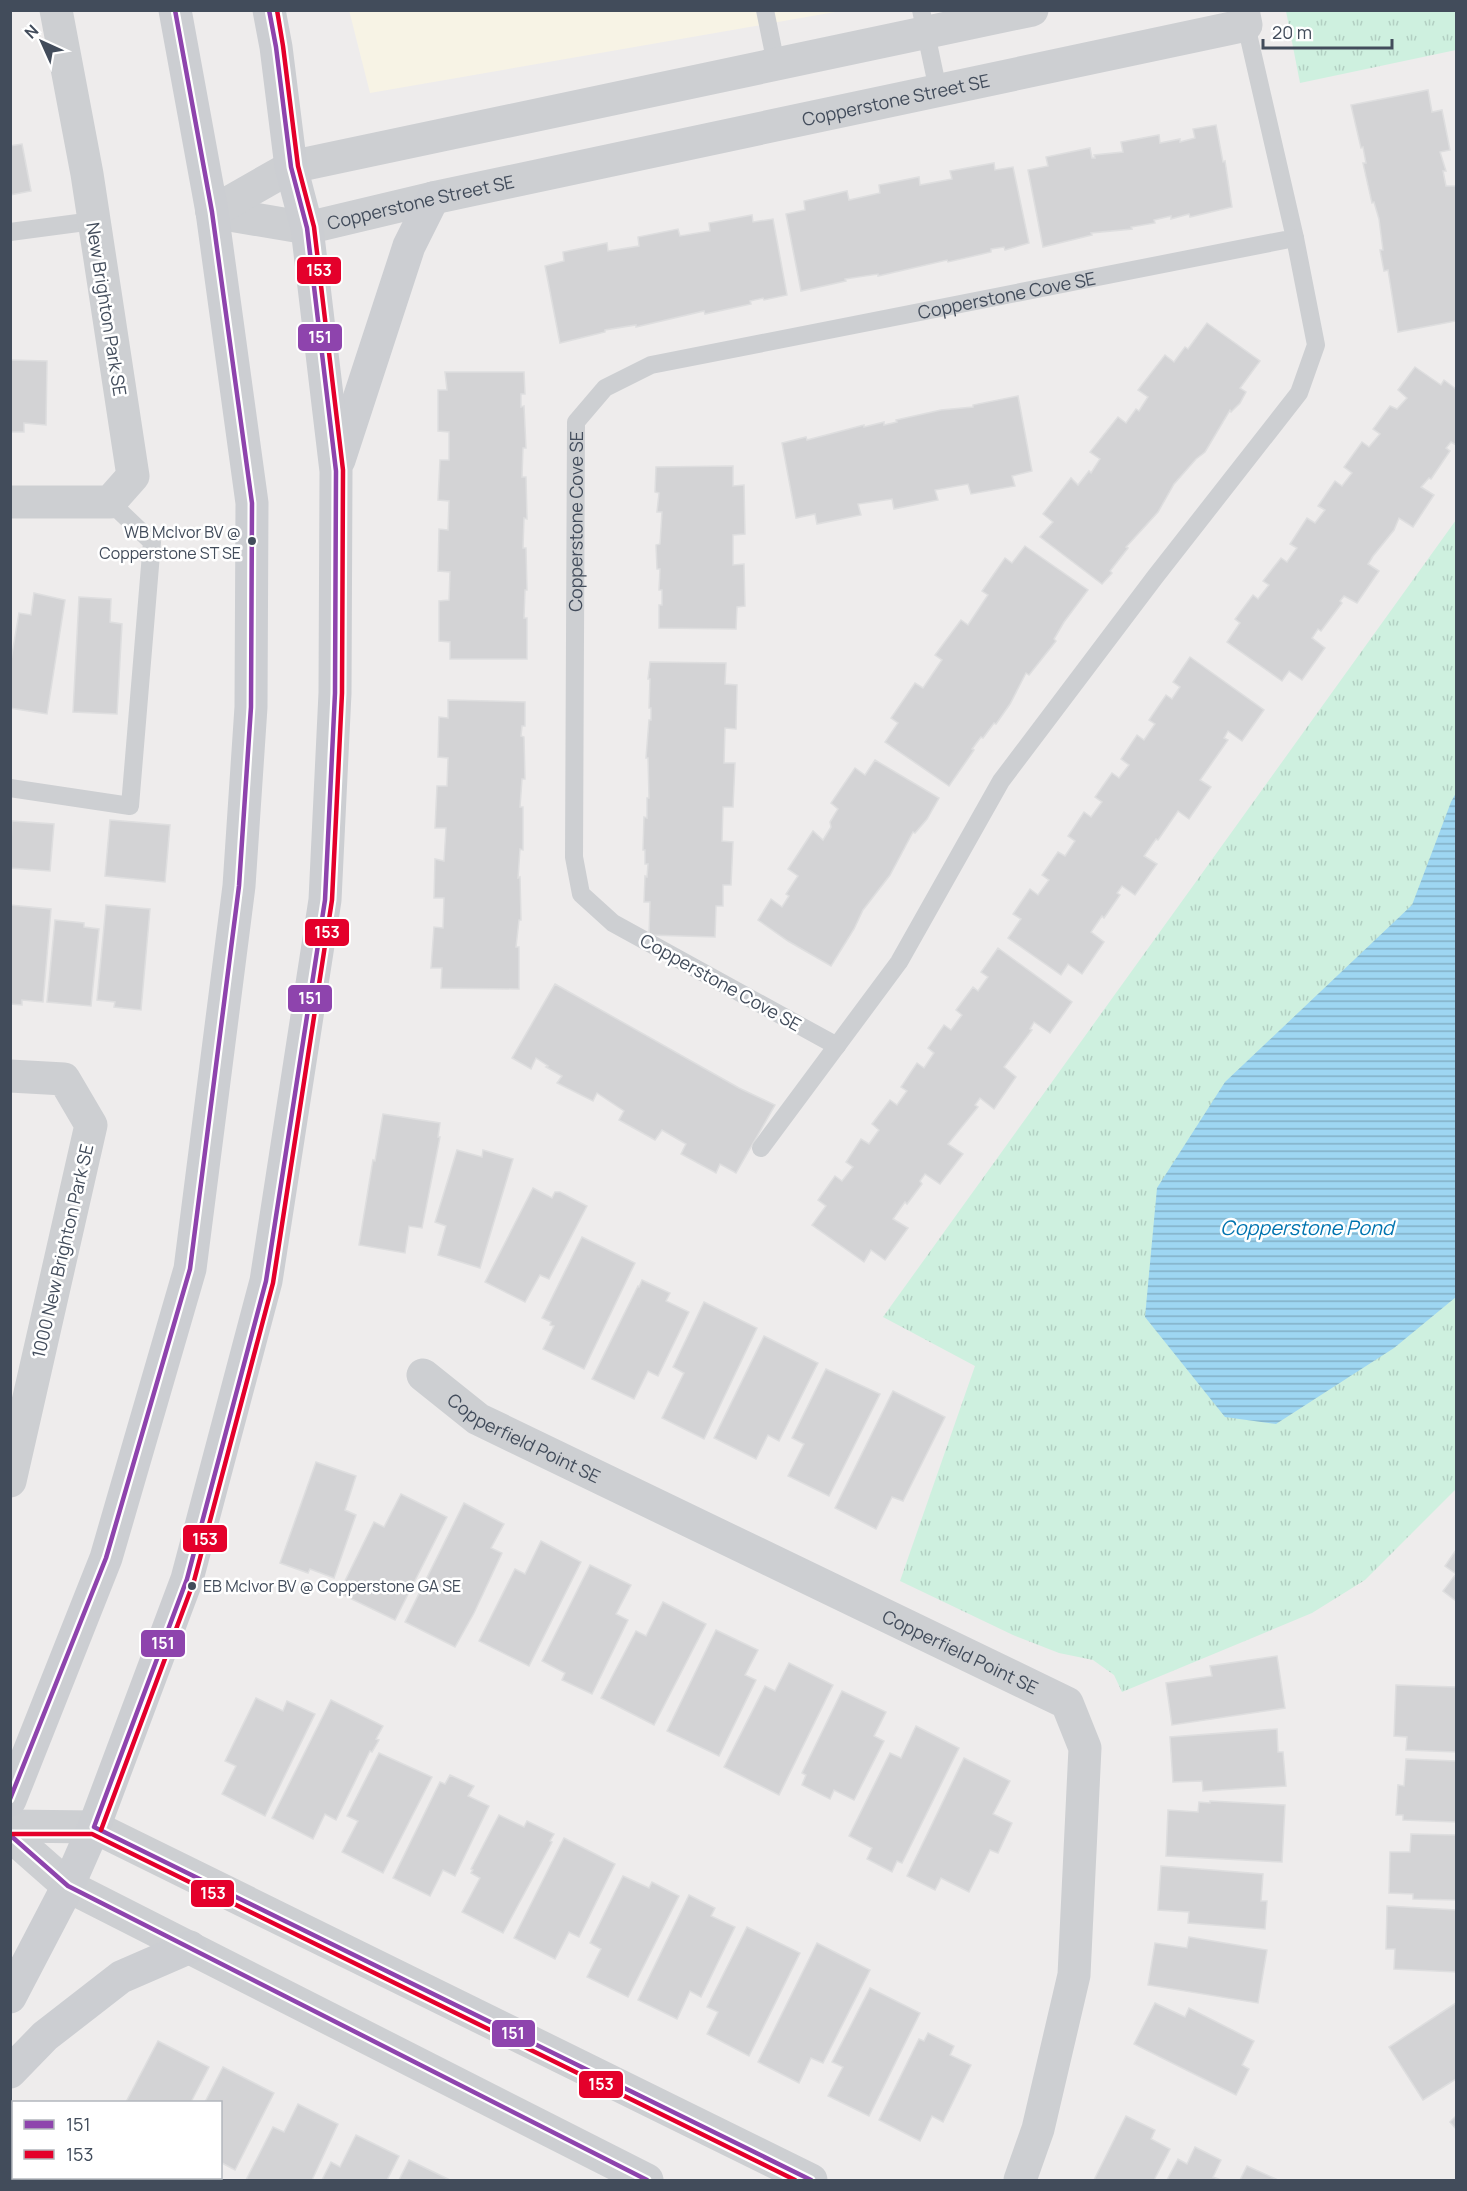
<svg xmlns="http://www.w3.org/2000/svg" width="1467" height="2191" font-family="Manrope,sans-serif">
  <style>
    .commercial { fill: #f7f3e5 }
    .grass { fill: url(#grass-tufts) }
    .water { fill: url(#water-rules) }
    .building { fill: #d3d3d5; stroke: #dededf; stroke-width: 1.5 }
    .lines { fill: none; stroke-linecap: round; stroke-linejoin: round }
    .service { stroke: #cdcfd2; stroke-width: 18 }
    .minor { stroke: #cdcfd2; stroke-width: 33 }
    .tertiary { stroke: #cdcfd2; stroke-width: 33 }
    .secondary { stroke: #ccced2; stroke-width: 33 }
    .bus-1-casing { stroke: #fff; stroke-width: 9 }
    .bus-2-casing { stroke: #fff; stroke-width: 9 }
    .bus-1 { stroke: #8e44ad; stroke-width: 4.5 }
    .bus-2 { stroke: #e4002b; stroke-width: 4.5 }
    .bus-dot { fill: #424c5b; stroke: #fff; stroke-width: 2 }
    .labels { text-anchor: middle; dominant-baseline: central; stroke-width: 5; stroke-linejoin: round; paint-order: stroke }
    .bus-label { font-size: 16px; fill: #424c5b; stroke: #fff; text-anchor: end }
    .street-label { font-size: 18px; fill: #424c5b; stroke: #fff }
    .water-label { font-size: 20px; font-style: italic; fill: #0074b0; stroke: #fff }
    .line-badge { stroke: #fff; stroke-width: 2 }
    .badge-label { font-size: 16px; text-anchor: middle; font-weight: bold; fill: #fff }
  </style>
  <defs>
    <pattern id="grass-tufts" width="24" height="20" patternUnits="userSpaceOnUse" patternTransform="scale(1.5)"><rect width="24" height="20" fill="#cef0df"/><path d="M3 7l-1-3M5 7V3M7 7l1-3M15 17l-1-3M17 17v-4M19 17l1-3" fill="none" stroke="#b2cfc2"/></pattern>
    <pattern id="water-rules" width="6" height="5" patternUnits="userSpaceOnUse" patternTransform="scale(1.5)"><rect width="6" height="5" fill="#9ed6f2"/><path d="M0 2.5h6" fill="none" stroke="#82b0c7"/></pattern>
  </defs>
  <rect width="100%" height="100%" fill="#eeecec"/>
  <!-- commercial -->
  <path class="commercial" d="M349 10 841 11 370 93Z"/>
  <!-- grass -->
  <g class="grass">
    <path d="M1286 11H1456V50L1300 83Z"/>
    <path d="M1456 520V1489L1365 1580 1312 1613 1122 1692 1114 1675 1093 1660 1059 1653 1013 1635 900 1581 975 1366 883 1317Z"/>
  </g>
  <!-- water -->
  <path class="water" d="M1456 793V1297L1394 1348 1276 1424 1225 1417 1145 1317 1157 1188 1225 1082 1412 905 1451 802Z"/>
  <!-- building -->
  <g class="building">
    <path d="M1428 90 1432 112 1442 110 1450 150 1440 152 1446 171H1443L1446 186H1456V321L1398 332 1388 270 1384 271 1380 250H1383L1379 219 1374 202 1372 203 1363 163H1366L1363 147 1361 148 1351 105Z"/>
    <path d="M1216 125 1223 162 1225 161 1232 207 1190 217 1189 214 1171 219V216L1154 220 1155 223 1131 227 1132 229 1091 233 1092 235 1043 247 1028 170 1048 166 1046 157 1090 148 1092 158H1095L1094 155 1123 152 1121 142 1159 135 1160 143 1180 139V142L1195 138 1193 129Z"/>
    <path d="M22 144 31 191 10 195V146Z"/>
    <path d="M994 163 995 170 1013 167 1029 243 1005 250 1004 247 991 249V252L948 262 947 260 878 276V274L845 279 846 281 801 291 786 214 805 210 804 201 847 191 849 200 880 193 879 185 919 177 920 185 952 179 950 171Z"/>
    <path d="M752 215 753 222 773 219 787 295 764 300 763 298 750 301 751 304 705 314 704 311 636 327V325L605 330V332L560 343 545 266 564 261 563 252 607 243 608 251 639 246 638 237 678 229 680 236 710 231 709 223Z"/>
    <path d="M1207 323 1260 361 1240 388 1246 392 1240 403 1231 412 1230 410 1205 452 1196 459 1174 484 1158 512 1126 547 1128 548 1110 571 1112 573 1102 584 1040 537 1053 522 1043 514 1071 478 1078 485 1089 471 1091 473 1100 459 1090 452 1118 417 1126 423 1136 409 1139 411 1148 397 1138 390 1165 355 1174 362 1185 347 1188 349Z"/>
    <path d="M10 360 47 361 46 425 24 423V432H10Z"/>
    <path d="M1415 367 1441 385 1444 380 1456 389V445L1451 442 1446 448 1450 451 1431 479 1429 478 1421 487 1434 495 1413 527 1399 518 1394 530 1373 556 1368 564 1379 571 1357 603 1344 596 1340 601 1342 603 1321 631 1318 629 1312 638 1325 648 1302 680 1289 671 1282 681 1227 642 1240 623 1235 619 1253 595 1258 599 1269 585 1263 581 1281 558 1287 562 1297 548 1290 544 1307 518 1315 523 1325 510 1318 506 1335 481 1342 486 1352 473 1344 467 1362 442 1369 447 1380 434 1373 429 1390 406 1397 409 1407 398 1398 390Z"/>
    <path d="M445 372H524L525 394H521V407L524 406 526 448H523L522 477H526L527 519 524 518 523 548H526L527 590H525L524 618H527V659H450V642L439 641V601L449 600 450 572 438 571 439 529 448 530 449 501 438 500 440 460H449V432L438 431V390H447Z"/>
    <path d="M1018 396 1032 471 1012 476 1015 486 971 494 968 484 935 490 938 500 894 509 892 499 858 504 861 515 817 524 815 514 796 518 782 443 806 437 807 440 864 425V427L884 422V425L897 422 896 420 941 410 973 407V405Z"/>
    <path d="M733 466V486L744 485 745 534 733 535V565L744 564 745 606 737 607 736 629 659 628V605H662V590H659L660 569H657L656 545 660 544 662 512H657L659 493 655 492 656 467Z"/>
    <path d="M1025 546 1088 590 1064 622 1054 639 1056 641 1029 675 1026 673 1010 704 996 724 994 723 983 738 981 737 972 749 974 750 949 786 885 742 898 723 891 718 915 683 923 688 942 660 935 655 961 620 968 625 988 595 982 591 1005 558 1012 563Z"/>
    <path d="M34 593 65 600 47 714 10 708V666L19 613 31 615Z"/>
    <path d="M79 597 111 599 110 622 122 624 117 714 73 712Z"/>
    <path d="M1190 657 1264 710 1242 741 1228 731 1224 738 1228 740 1200 780 1211 787 1189 819 1178 811 1158 840 1156 839 1144 856 1157 864 1135 895 1122 886 1117 893 1120 895 1104 918 1102 916 1091 932 1104 942 1082 974 1068 964 1061 975 1008 938 1021 919 1013 914 1030 889 1038 895 1049 880 1042 875 1058 852 1065 856 1075 841 1068 836 1084 812 1091 817 1102 802 1095 797 1112 773 1119 778 1129 765 1121 759 1137 735 1144 740 1155 724 1149 720 1166 695 1172 699 1180 687 1173 682Z"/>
    <path d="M650 662 726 663 725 684 737 685 736 729 725 728 724 763H735L733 807H723L722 841 733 842 731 885H723V906H716L715 937 649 935 650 902H644L645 876 647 877 648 864H645V850H643L644 817 647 818V798H649L648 758H646L649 720H651V708H649L650 679H648Z"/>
    <path d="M448 700 525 702V726H522L521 736 524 737 525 779H522L520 807H523V850L520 849 518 878 520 877 521 920H519L516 947H519V989L441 988 442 968H431L434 927 443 928 444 898H434L435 859 444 861 446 828H435L437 786H447L448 758 438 757 439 717 448 718Z"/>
    <path d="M875 760 939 798 927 819 915 833 913 832 890 875 863 910 854 929 831 966 788 941 758 920 771 899 782 907 789 896 786 894 798 876 788 869 813 831 823 840 831 827 830 822 838 809 831 803 855 768 865 775Z"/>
    <path d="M110 820 170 825 165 882 105 876Z"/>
    <path d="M12 821 54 824 50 871 10 868Z"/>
    <path d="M10 905 51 909 43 1002 22 1000V1005L10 1004Z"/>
    <path d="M106 905 150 909 141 1010 114 1007 115 1002 97 1000Z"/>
    <path d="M55 920 84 923V927L99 929 91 1006 47 1002Z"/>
    <path d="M998 948 1072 1002 1050 1033 1034 1022 1030 1029 1032 1030 1004 1067 1016 1077 994 1109 980 1098 975 1105 978 1107 948 1144 963 1154 940 1184 925 1174 920 1181 922 1184 907 1204 905 1202 893 1219 908 1228 885 1260 871 1250 864 1262 812 1225 826 1206 818 1200 835 1176 842 1181 853 1167 846 1162 861 1139 869 1144 879 1130 872 1124 890 1100 897 1105 907 1091 901 1087 917 1063 924 1068 934 1053 928 1048 944 1025 951 1030 962 1015 956 1010 973 987 978 991 988 977 981 972Z"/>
    <path d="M555 984 739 1088 775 1105 736 1173 720 1164 716 1173 681 1154 686 1144 662 1130 655 1140 619 1120 624 1111 597 1093 593 1101 557 1083 562 1076 546 1067 548 1066 536 1058 531 1069 512 1058Z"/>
    <path d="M383 1114 440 1123 438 1137H440L422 1228 409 1226 405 1253 359 1245 373 1160 375 1161Z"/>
    <path d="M457 1150 482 1157 483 1150 513 1159 480 1268 438 1255 446 1226 435 1222Z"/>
    <path d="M533 1188 552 1198 555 1192H560L587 1206 549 1279 540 1275 525 1302 485 1282Z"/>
    <path d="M582 1237 635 1263 584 1369 543 1349 554 1326 550 1325 551 1322 542 1318Z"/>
    <path d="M642 1280 670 1293 666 1301 689 1312 658 1376 648 1371 634 1399 592 1379 638 1286 639 1287Z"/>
    <path d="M704 1302 757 1328 704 1439 662 1418 684 1373 673 1367Z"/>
    <path d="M764 1336 818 1363 779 1441 768 1435 756 1459 714 1438Z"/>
    <path d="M826 1369 880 1394 829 1496 788 1476 804 1444 792 1438Z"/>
    <path d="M893 1391 945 1417 903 1501 892 1497 876 1529 835 1508Z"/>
    <path d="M316 1462 356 1476 345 1510 356 1515 334 1578 310 1569 308 1573 280 1563Z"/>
    <path d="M401 1494 447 1517 395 1620 339 1593 374 1522 384 1527Z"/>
    <path d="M464 1503 504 1524 491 1548 502 1553 474 1613 455 1647 405 1622Z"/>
    <path d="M541 1541 581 1562 529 1666 479 1641 515 1569 525 1574Z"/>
    <path d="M1456 1550V1601L1443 1591 1456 1574 1445 1566Z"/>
    <path d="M590 1565 631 1585 616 1614 628 1620 592 1694 562 1680 565 1673 542 1661Z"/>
    <path d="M663 1602 706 1624 654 1725 601 1698 636 1631 646 1636Z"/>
    <path d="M716 1630 758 1650 745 1675 756 1680 719 1756 667 1731Z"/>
    <path d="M1277 1656 1285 1708 1172 1725 1166 1683 1212 1676 1210 1666Z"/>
    <path d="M789 1663 833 1685 779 1795 724 1767 765 1686 775 1691Z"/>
    <path d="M1396 1685 1456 1687V1752L1406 1750 1407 1737 1394 1736Z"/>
    <path d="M842 1691 886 1712 874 1736 884 1741 854 1800 834 1790 830 1799 802 1785 806 1775 802 1773Z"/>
    <path d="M256 1698 283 1711 287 1701 315 1714 265 1816 222 1794 236 1766 225 1761Z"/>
    <path d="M331 1700 383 1726 376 1739 379 1740 372 1752 370 1751 336 1820 325 1814 313 1839 272 1818Z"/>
    <path d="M916 1726 959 1748 902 1863 897 1861 892 1872 867 1859 872 1848 849 1836 890 1753 901 1758Z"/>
    <path d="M1277 1729 1278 1752H1283L1286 1786 1203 1791 1202 1781 1173 1782 1170 1737Z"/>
    <path d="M379 1753 432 1777 383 1873 342 1852 358 1821 347 1816Z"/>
    <path d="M964 1758 1010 1781 993 1814 1012 1823 998 1853 990 1850 969 1892 941 1878 935 1890 907 1876Z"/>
    <path d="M1406 1759 1456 1761V1822L1403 1820V1815H1396L1398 1785 1404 1786Z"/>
    <path d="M450 1775 474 1786 468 1796 489 1806 455 1876 443 1870 430 1896 393 1878 440 1782 445 1784Z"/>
    <path d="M1210 1801 1285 1805 1282 1862 1166 1856 1168 1810 1198 1812 1199 1802 1210 1803Z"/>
    <path d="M499 1815 524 1827 527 1821 554 1834 550 1841 552 1842 503 1933 462 1912 480 1878 471 1873 473 1870 471 1869Z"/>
    <path d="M1411 1834 1456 1835V1900L1413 1899V1894L1389 1893 1390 1852H1410Z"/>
    <path d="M564 1838 615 1864 579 1937 569 1932 555 1959 514 1938Z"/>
    <path d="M1161 1866 1263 1874 1261 1901H1267L1265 1929 1188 1923 1189 1912 1158 1910Z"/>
    <path d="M623 1876 649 1888 652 1882 679 1896 628 1997 587 1977 601 1949 590 1943Z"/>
    <path d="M689 1895 715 1908 711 1916 735 1927 701 1997 690 1991 677 2019 638 2000Z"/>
    <path d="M1387 1906 1456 1910V1972L1394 1969 1395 1949H1386Z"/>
    <path d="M747 1927 800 1953 749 2056 707 2034 718 2012 707 2007Z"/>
    <path d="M1189 1937 1267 1950 1258 2003 1148 1985 1155 1943 1187 1948Z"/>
    <path d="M817 1943 870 1970 823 2063 811 2058 799 2083 758 2062Z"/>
    <path d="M870 1988 920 2013 869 2116 828 2096 843 2067 832 2062Z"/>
    <path d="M1155 2003 1185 2017 1189 2008 1254 2041 1242 2065 1249 2069 1236 2095 1134 2044Z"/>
    <path d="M1456 2003V2079L1423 2100 1389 2047Z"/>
    <path d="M928 2033 954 2046 950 2055 971 2065 943 2122 932 2116 920 2141 879 2120 919 2039 924 2041Z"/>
    <path d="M158 2041 209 2067 191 2102H126Z"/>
    <path d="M223 2067 274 2093 235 2170 220 2162V2102H205Z"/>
    <path d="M298 2104 338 2124 312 2180H246L273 2127 284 2132Z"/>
    <path d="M1126 2116 1155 2130 1151 2139 1170 2149 1154 2180H1094Z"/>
    <path d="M1456 2116V2129L1450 2122Z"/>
    <path d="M356 2135 399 2156 387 2180H322L331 2162 340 2167Z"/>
    <path d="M1195 2147 1221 2160 1213 2177 1221 2180H1167L1178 2159 1187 2164Z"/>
    <path d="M409 2160 450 2180H399Z"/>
    <path d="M1247 2166 1278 2180H1240Z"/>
    <path d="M96 2178H153L152 2180H94Z"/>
    <path d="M159 2178H168L174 2180H158Z"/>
  </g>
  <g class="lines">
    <!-- service -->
    <g class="service">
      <path d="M765 10 776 64"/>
      <path d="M921 10 938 90"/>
      <path d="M10 232 93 221"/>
      <path d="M10 788 130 806 152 542 110 502"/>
      <path id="s1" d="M837 1046 613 923 581 894 574 857 576 422 605 388 651 365 1295 238 1246 25"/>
      <path d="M761 1148 899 962 1001 781 1155 577 1299 393 1316 345 1295 238"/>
    </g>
    <!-- minor -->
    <g class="minor">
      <path id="s2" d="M212 212 307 228 433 198 1246 25 1243 10"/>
      <path d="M212 212 291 167 1032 10"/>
      <path d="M10 502H110L133 476 87 174 56 10"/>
      <path d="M10 1076 64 1079 91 1125 10 1481"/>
      <path id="s3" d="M423 1375 478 1419 1067 1703 1085 1748 1074 1975 1038 2129 1020 2180"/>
    </g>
    <!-- tertiary -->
    <g class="tertiary">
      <path d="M10 1826 94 1827 811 2180"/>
      <path d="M10 1835 68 1886 647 2180"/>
    </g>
    <!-- secondary -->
    <g class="secondary">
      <path d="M339 460 409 246 433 198"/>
      <path d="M10 1800 106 1558 190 1269 239 886 251 707 252 503 212 212 175 10"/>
      <path d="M10 1997 68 1886 94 1827 187 1579 266 1281 325 900 335 693 336 471 307 228 291 167 276 47 269 10"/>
      <path d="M10 2072 45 2036 121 1977 190 1947"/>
    </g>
    <defs>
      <g id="bus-1">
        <path d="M269 10 276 47 291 167 307 228 336 471 335 693 325 900 266 1281 187 1579 94 1827 811 2180"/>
        <path d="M10 1799 106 1558 190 1269 239 886 251 707 252 503 212 212 175 10"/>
        <path d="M10 1835 68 1886 647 2180"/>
      </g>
      <g id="bus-2">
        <path d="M101 1830 194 1581 273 1283 332 900 342 693 343 470 314 227 298 166 283 46 277 10"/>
        <path d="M10 1834H92L795 2180"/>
      </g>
    </defs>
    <!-- bus-1 casing -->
    <use href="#bus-1" class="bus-1-casing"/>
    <!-- bus-2 casing -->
    <use href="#bus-2" class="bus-2-casing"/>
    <!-- bus-1 -->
    <use href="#bus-1" class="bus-1"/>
    <!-- bus-2 -->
    <use href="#bus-2" class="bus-2"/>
  </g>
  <!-- markers -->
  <g class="bus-dot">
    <circle cx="252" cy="541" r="5"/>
    <circle cx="192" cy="1586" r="5"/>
  </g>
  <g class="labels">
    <!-- bus labels -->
    <g class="bus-label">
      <text x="241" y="532">WB McIvor BV @<tspan x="241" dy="21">Copperstone ST SE</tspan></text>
      <text x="203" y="1586" text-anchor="start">EB McIvor BV @ Copperstone GA SE</text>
    </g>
    <!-- street labels -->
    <g class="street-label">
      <text stroke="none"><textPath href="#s2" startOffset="699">Copperstone Street SE</textPath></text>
      <text stroke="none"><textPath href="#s2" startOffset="213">Copperstone Street SE</textPath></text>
      <text stroke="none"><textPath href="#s1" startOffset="1230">Copperstone Cove SE</textPath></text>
      <text transform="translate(107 309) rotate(81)">New Brighton Park SE</text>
      <text stroke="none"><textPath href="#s1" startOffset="672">Copperstone Cove SE</textPath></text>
      <text transform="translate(721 982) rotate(29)">Copperstone Cove SE</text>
      <text transform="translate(62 1251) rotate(-77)">1000 New Brighton Park SE</text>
      <text stroke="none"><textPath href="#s3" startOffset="120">Copperfield Point SE</textPath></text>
      <text stroke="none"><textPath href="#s3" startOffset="606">Copperfield Point SE</textPath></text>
    </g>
    <!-- water labels -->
    <g class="water-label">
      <text x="1307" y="1227">Copperstone Pond</text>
    </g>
  </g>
  <g class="line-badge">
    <rect x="296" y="256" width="46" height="29" rx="6" fill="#e4002b"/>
    <rect x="297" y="323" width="46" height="29" rx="6" fill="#8e44ad"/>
    <rect x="304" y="918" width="46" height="29" rx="6" fill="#e4002b"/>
    <rect x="287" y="984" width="46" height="29" rx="6" fill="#8e44ad"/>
    <rect x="182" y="1524" width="46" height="29" rx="6" fill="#e4002b"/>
    <rect x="140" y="1629" width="46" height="29" rx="6" fill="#8e44ad"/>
    <rect x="190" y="1879" width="45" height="29" rx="6" fill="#e4002b"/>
    <rect x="491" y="2019" width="45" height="29" rx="6" fill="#8e44ad"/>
    <rect x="578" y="2070" width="46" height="29" rx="6" fill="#e4002b"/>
  </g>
  <g class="badge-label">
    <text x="319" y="276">153</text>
    <text x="320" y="343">151</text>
    <text x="327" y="938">153</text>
    <text x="310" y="1004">151</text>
    <text x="205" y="1545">153</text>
    <text x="163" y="1649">151</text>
    <text x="213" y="1899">153</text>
    <text x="513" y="2039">151</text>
    <text x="601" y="2090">153</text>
  </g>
  <!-- border -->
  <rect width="1467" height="2191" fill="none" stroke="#424c5b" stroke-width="24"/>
  <!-- legend -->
  <rect x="12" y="2101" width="210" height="78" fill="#ffffff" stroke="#b3b7bd" stroke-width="1.5"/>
  <rect x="24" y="2120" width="30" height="9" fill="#8e44ad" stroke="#b3b7bd" stroke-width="1.5"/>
  <text x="66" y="2131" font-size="18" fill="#424c5b">151</text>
  <rect x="24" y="2150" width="30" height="9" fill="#e4002b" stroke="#b3b7bd" stroke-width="1.5"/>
  <text x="66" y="2161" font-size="18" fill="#424c5b">153</text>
  <!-- north arrow -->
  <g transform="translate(42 42) rotate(315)" stroke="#ffffff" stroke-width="4.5" paint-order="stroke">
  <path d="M0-4.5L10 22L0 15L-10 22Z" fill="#424c5b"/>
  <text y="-9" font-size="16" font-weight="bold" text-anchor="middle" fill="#424c5b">N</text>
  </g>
  <!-- scale -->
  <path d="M1263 39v9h129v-9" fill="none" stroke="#424c5b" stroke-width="3"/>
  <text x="1272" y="39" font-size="18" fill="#424c5b" stroke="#ffffff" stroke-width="4.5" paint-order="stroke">20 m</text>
</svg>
